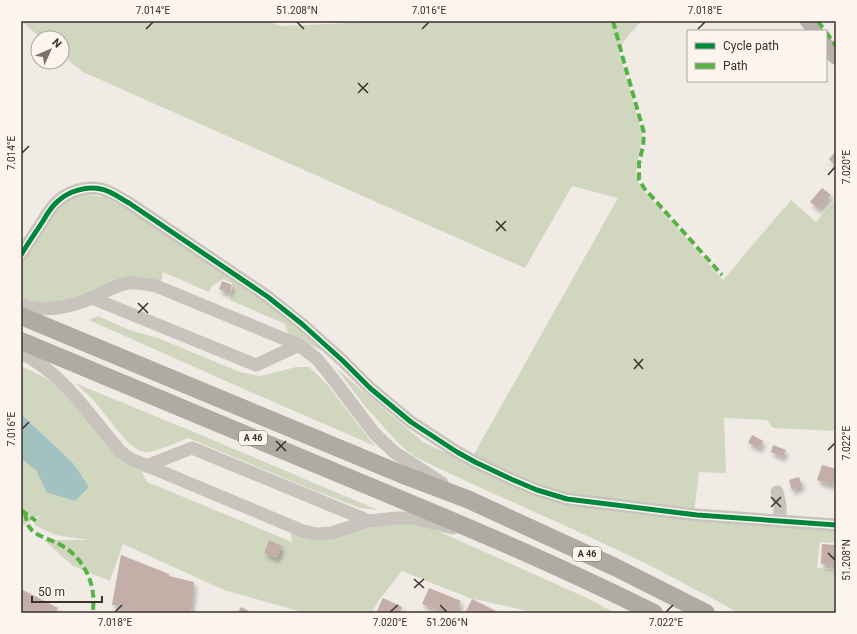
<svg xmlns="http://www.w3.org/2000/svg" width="857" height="634" font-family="Roboto,sans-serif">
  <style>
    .green { fill: #d1d6bf }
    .water { fill: #a1c2c1 }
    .building { fill: #c3afa7; filter: url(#shadow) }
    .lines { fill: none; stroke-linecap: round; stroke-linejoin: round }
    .minor { stroke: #c9c3be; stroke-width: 13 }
    .major { stroke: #b8b1ad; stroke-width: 16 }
    .highway { stroke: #afaaa4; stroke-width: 18 }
    .quiet { stroke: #57b246; stroke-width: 4; stroke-dasharray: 8 4; stroke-linecap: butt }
    .cycleway-casing { stroke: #fbf5ee; stroke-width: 8 }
    .cycleway { stroke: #00873e; stroke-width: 5 }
    .ticks { fill: none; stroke: #3b302b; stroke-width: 1.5 }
    .labels { text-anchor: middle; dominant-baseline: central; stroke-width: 4; stroke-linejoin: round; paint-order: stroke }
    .shield { fill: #fbf5ee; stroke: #756b66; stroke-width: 1 }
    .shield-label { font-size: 9px; font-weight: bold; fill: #3b302b }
    .neatline { fill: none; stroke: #3b302b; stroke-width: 1.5 }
    .ticks-label { font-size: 10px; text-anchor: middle; fill: #3b302b }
  </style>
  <defs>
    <filter id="shadow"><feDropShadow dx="2.5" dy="4.5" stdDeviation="2" flood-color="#0004"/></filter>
  </defs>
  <rect width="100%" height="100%" fill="#f0ebe5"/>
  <!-- green -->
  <g class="green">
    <path d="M21 21H267L281 26 396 21H641L618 48 642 133 640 147 636 171 638 182 644 191 723 280 791 200 816 222 836 200V431L773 428 767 420 724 418 726 473 699 472 694 513 594 500 529 483 473 456 618 198 572 186 525 268 83 72 62 55V38H41Z"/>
    <path d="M82 194 105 197 127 209 202 258 286 317 324 352 290 335 287 331 285 324 230 300 232 291V283L223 279 212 286 209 292 163 272 161 283 79 298 53 304 21 299V260L62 204Z"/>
    <path d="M98 316 129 330 158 338 240 372 260 376 281 371 296 367H309L326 383 375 446 237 386 89 320Z"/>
    <path d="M21 366 44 377 62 390 139 467 147 482 292 542 291 532 333 538 382 525 420 523 589 599 615 613H535L480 600 472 599 402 571 379 600 371 613H306L224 590 123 544 110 581 73 566 44 540H88L56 535 34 525 40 515 24 525 21 523V459L36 470 46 492 73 463 21 414Z"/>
    <path d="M336 368 423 442 524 490 836 528V543L820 542 817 568 836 570V613H738L721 603 647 564 566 526 481 488 415 457 400 445 364 405Z"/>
    <path d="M75 383 189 430 378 510 360 508 313 490 188 438C177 442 155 453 144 452 128 450 105 412 93 400 87 394 81 388 75 383Z"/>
  </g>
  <!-- water -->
  <path class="water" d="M21 414 73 463 89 487 75 501 46 492 36 470 21 459Z"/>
  <!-- building -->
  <g class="building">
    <path d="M836 151V166L829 159Z"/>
    <path d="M822 188 831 195 819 209 810 202Z"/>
    <path d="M222 281 232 285 228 293 219 289Z"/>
    <path d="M752 435 763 441 760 448 748 443Z"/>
    <path d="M773 445 786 450 783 457 771 452Z"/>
    <path d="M822 465 836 469 832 485 817 480Z"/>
    <path d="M799 477 802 486 792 490 789 480Z"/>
    <path d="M269 540 282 546 277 558 264 553Z"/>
    <path d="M822 544 836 545V566L821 564Z"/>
    <path d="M121 555 169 574V576L194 582 191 613H118L120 605H112Z"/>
    <path d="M429 588 461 601 456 613H444L422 604Z"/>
    <path d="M21 589 58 608 55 613H21Z"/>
    <path d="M383 598 402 607 400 613H376Z"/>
    <path d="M472 599 500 613H465Z"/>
    <path d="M241 607 252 613H238Z"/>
  </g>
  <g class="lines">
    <!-- minor -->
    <g class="minor">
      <path d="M21 255C28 243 36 232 43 221 47 214 52 206 58 201 69 191 86 186 101 189 111 191 120 198 129 203L268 297 302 324 342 360 370 388 411 422 457 452 475 462 511 479 537 490 567 499 697 515 836 525"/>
      <path d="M92 298 256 365 299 345"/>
      <path d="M21 304C46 314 72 307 96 296 106 291 117 285 128 283 137 282 146 284 156 286L299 345 317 359 330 375 375 434 394 452 442 483"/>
      <path d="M21 353C64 373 91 418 121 452L131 459 303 531 317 534 331 533 369 521 396 518H414L453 528"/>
      <path d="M146 466 192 448 369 521"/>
      <path d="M777 492 780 505V521"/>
    </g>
    <!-- major -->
    <g class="major">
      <path d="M808 21 815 31"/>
      <path d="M826 45 836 57"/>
    </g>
    <!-- highway -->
    <g class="highway">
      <path d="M21 316 401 474 467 499 615 567 706 613"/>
      <path d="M21 341C130 386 239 431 347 477 451 520 554 563 654 613"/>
    </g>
    <!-- quiet -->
    <g class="quiet">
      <path d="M613 21 624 62 644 133 643 146 639 163V179L644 188 722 275"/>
      <path d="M818 21 825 31"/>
      <path d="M826 32 836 46"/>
      <path d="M21 510 36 521"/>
      <path d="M25 513C26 518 27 524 30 528 36 536 49 539 57 543 77 552 91 573 93 594 94 600 93 607 93 613"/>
    </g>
    <defs>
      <path id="cycleway" d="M21 255C28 243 36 232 43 221 47 214 52 206 58 201 69 191 86 186 101 189 111 191 120 198 129 203L268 297 302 324 342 360 370 388 411 422 457 452 475 462 511 479 537 490 567 499 697 515 836 525"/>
    </defs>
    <!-- cycleway casing -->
    <use href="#cycleway" class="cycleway-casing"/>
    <!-- cycleway -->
    <use href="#cycleway" class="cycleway"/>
  </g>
  <!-- ticks -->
  <path class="ticks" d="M297 22 304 29M146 29 153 22M422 29 429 22M698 29 705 22M358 83 368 93M358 93 368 83M22 153 29 146M828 175 835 167M496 221 506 231M496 231 506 221M138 303 148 313M138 313 148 303M634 359 643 369M634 369 643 359M22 429 29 422M276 441 286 451M828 450 835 443M276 451 286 441M771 497 781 507M771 507 781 497M828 553 835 560M414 579 424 588M414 588 424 579M440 605 447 612M115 612 122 605M390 612 398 605M666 612 673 605"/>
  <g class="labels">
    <!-- shield labels -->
    <g class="shield">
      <rect x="239" y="431" width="28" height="14" rx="3"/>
      <rect x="573" y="547" width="28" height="14" rx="3"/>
    </g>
    <g class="shield-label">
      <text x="253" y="438">A 46</text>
      <text x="587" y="554">A 46</text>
    </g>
  </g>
  <!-- border -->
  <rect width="857" height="634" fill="none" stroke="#fbf5ee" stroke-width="44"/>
  <!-- legend -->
  <rect x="687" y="30" width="140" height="52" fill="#fbf5ee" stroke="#aea6a0"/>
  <rect x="695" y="43" width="20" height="6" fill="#00873e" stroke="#aea6a0"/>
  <text x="723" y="50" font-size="12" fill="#3b302b">Cycle path</text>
  <rect x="695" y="63" width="20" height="6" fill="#57b246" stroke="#aea6a0"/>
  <text x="723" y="70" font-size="12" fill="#3b302b">Path</text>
  <!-- north arrow -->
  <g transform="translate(50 50) rotate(45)"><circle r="19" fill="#fbf5ee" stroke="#aea6a0"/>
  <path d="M0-3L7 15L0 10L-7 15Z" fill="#7a716c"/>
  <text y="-6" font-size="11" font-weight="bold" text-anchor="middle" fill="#3b302b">N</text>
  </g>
  <!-- scale -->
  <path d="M32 596v6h70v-6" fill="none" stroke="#3b302b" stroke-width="2"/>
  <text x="38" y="596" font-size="12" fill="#3b302b" stroke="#fbf5ee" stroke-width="3" paint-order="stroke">50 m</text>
  <rect x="22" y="22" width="813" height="590" class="neatline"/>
  <g class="ticks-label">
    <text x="153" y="14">7.014°E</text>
    <text x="297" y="14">51.208°N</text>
    <text x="429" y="14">7.016°E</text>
    <text x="705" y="14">7.018°E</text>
    <text transform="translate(11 153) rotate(-90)" y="4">7.014°E</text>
    <text transform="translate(846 167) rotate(-90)" y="4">7.020°E</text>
    <text transform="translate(11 429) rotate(-90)" y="4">7.016°E</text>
    <text transform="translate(846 443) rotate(-90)" y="4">7.022°E</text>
    <text transform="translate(846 560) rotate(-90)" y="4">51.208°N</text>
    <text x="115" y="626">7.018°E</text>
    <text x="390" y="626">7.020°E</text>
    <text x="447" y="626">51.206°N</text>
    <text x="666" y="626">7.022°E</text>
  </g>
</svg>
